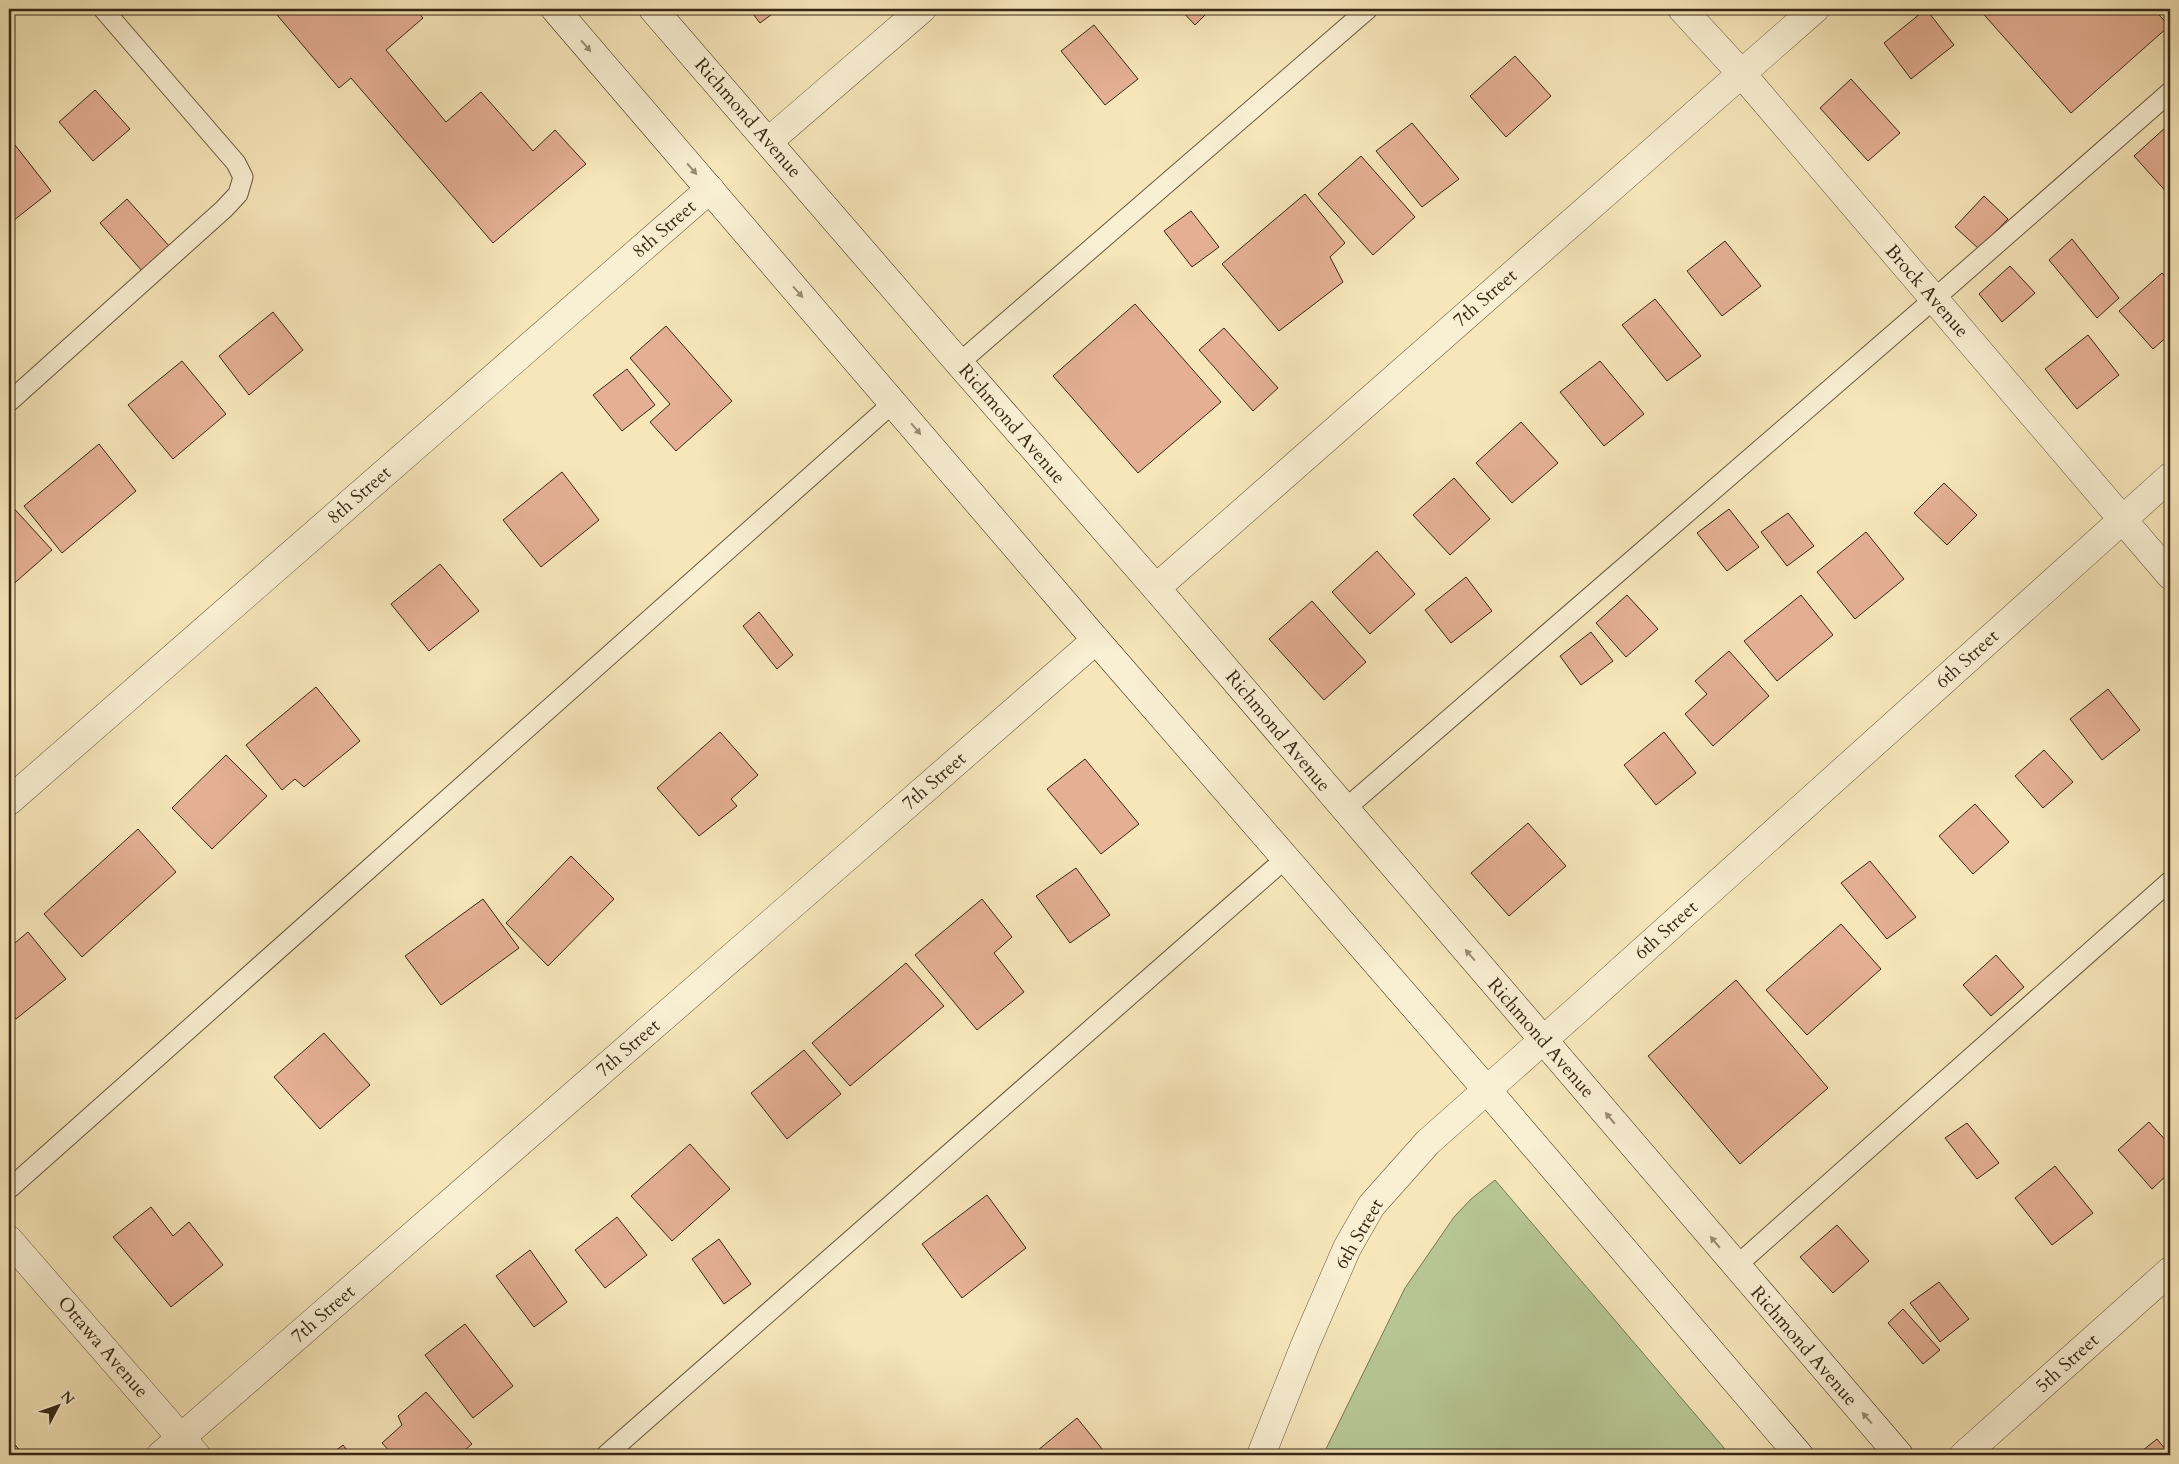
<svg xmlns="http://www.w3.org/2000/svg" width="2179" height="1464" font-family="Cardo,serif">
  <style>
    .green { fill: #b7c694; stroke: #777654 }
    .building { fill: #e4af93; stroke: #372714 }
    .lines { fill: none; stroke-linecap: round; stroke-linejoin: round }
    .lane-casing { stroke: #67573e; stroke-width: 21 }
    .street-casing { stroke: #67573e; stroke-width: 29 }
    .secondary-casing { stroke: #372714; stroke-width: 29 }
    .lane { stroke: #f9efd2; stroke-width: 19 }
    .street { stroke: #f9efd2; stroke-width: 28 }
    .secondary { stroke: #f9efd2; stroke-width: 28 }
    .oneway { fill: #988b73 }
    .labels { text-anchor: middle; dominant-baseline: central; stroke-width: 4; stroke-linejoin: round; paint-order: stroke }
    .street-label { font-size: 19px; fill: #372714; stroke: #f9efd2 }
  </style>
  <rect width="100%" height="100%" fill="#f6e6ba"/>
  <filter id="stains"><feTurbulence type="fractalNoise" baseFrequency=".004" numOctaves="4"/><feColorMatrix values="0 0 0 0 .2 0 0 0 0 .09 0 0 0 0 .02 0 0 0 .5 -.17"/></filter>
  <radialGradient id="worn" r=".72"><stop offset=".6" stop-color="#630" stop-opacity="0"/><stop offset="1" stop-color="#630" stop-opacity=".3"/></radialGradient>
  <!-- green -->
  <path class="green" d="M1495 1180 1730 1455H1323L1405 1288 1454 1217 1471 1199Z"/>
  <!-- building -->
  <g class="building">
    <path d="M272 9H415L423 18 386 50 446 122 481 92 533 151 555 130 586 164 493 243 351 78 339 88Z"/>
    <path d="M749 9H779L760 23Z"/>
    <path d="M1180 9H1211L1195 25Z"/>
    <path d="M1926 9 1954 45 1911 79 1884 43Z"/>
    <path d="M1979 9H2154L2169 26 2071 113Z"/>
    <path d="M1094 25 1138 79 1105 105 1061 51Z"/>
    <path d="M1515 56 1551 96 1506 137 1470 96Z"/>
    <path d="M1851 79 1900 133 1868 161 1820 108Z"/>
    <path d="M95 90 130 129 93 161 59 122Z"/>
    <path d="M1412 123 1459 179 1422 207 1376 151Z"/>
    <path d="M2166 127 2170 132V196L2134 156Z"/>
    <path d="M15 145 51 191 9 224V150Z"/>
    <path d="M1361 156 1415 217 1373 255 1318 194Z"/>
    <path d="M1305 194 1345 243 1330 257 1343 282 1279 331 1222 264Z"/>
    <path d="M1984 196 2008 219 1979 249 1955 227Z"/>
    <path d="M127 199 170 247 142 271 100 223Z"/>
    <path d="M1191 211 1219 247 1192 267 1164 231Z"/>
    <path d="M2072 239 2119 298 2097 318 2049 260Z"/>
    <path d="M1725 241 1761 286 1722 316 1687 271Z"/>
    <path d="M2010 266 2035 293 2002 322 1979 294Z"/>
    <path d="M2162 273 2170 282V334L2153 349 2119 311Z"/>
    <path d="M1655 299 1701 356 1667 381 1622 325Z"/>
    <path d="M1135 304 1221 402 1138 473 1053 376Z"/>
    <path d="M273 312 303 350 249 395 219 356Z"/>
    <path d="M666 326 732 401 676 451 650 422 670 404 630 358Z"/>
    <path d="M1224 328 1278 388 1253 411 1199 350Z"/>
    <path d="M2088 335 2119 375 2077 409 2045 369Z"/>
    <path d="M182 361 226 414 173 459 128 405Z"/>
    <path d="M1600 361 1644 414 1604 446 1560 392Z"/>
    <path d="M627 369 655 405 622 431 593 395Z"/>
    <path d="M1521 422 1558 463 1512 503 1476 463Z"/>
    <path d="M99 444 136 491 62 553 24 506Z"/>
    <path d="M562 472 599 520 541 567 503 520Z"/>
    <path d="M1454 478 1490 519 1450 555 1413 515Z"/>
    <path d="M1944 483 1977 515 1947 545 1914 513Z"/>
    <path d="M9 503 52 550 9 588Z"/>
    <path d="M1729 509 1759 547 1727 571 1697 533Z"/>
    <path d="M1788 513 1814 546 1787 566 1761 532Z"/>
    <path d="M1866 532 1904 579 1855 619 1817 572Z"/>
    <path d="M1377 551 1415 594 1370 634 1332 592Z"/>
    <path d="M440 564 479 611 429 651 391 604Z"/>
    <path d="M1466 577 1492 611 1451 643 1425 610Z"/>
    <path d="M1627 595 1658 629 1626 657 1596 623Z"/>
    <path d="M1801 595 1833 635 1777 681 1744 641Z"/>
    <path d="M1312 601 1366 662 1324 700 1269 639Z"/>
    <path d="M759 612 793 655 777 669 743 626Z"/>
    <path d="M1591 632 1613 661 1581 685 1560 656Z"/>
    <path d="M1729 651 1769 696 1713 746 1685 714 1707 694 1695 681Z"/>
    <path d="M316 687 360 741 304 787 295 779 282 790 246 745Z"/>
    <path d="M2108 689 2140 730 2102 760 2070 719Z"/>
    <path d="M720 732 758 775 731 799 737 806 699 836 657 788Z"/>
    <path d="M1664 732 1696 773 1656 805 1624 765Z"/>
    <path d="M2044 750 2073 782 2043 808 2015 776Z"/>
    <path d="M226 755 267 796 212 849 172 808Z"/>
    <path d="M1085 759 1139 824 1101 854 1047 789Z"/>
    <path d="M1975 804 2009 842 1973 874 1939 836Z"/>
    <path d="M1528 823 1566 866 1509 916 1471 873Z"/>
    <path d="M138 829 176 872 82 957 44 914Z"/>
    <path d="M571 856 614 899 548 966 506 923Z"/>
    <path d="M1870 861 1916 917 1887 939 1841 883Z"/>
    <path d="M1076 868 1110 915 1070 943 1036 896Z"/>
    <path d="M483 899 519 948 441 1005 405 956Z"/>
    <path d="M982 899 1012 937 994 953 1024 992 977 1030 915 955Z"/>
    <path d="M1841 924 1881 969 1807 1035 1766 990Z"/>
    <path d="M28 932 66 979 16 1019 9 1010V948Z"/>
    <path d="M1996 955 2024 987 1991 1016 1963 985Z"/>
    <path d="M906 963 944 1006 850 1086 812 1043Z"/>
    <path d="M1736 980 1828 1088 1740 1164 1648 1056Z"/>
    <path d="M324 1033 370 1085 320 1129 274 1077Z"/>
    <path d="M804 1050 841 1094 787 1139 751 1093Z"/>
    <path d="M2149 1122 2170 1145V1172L2152 1189 2118 1150Z"/>
    <path d="M1967 1123 1999 1163 1977 1179 1945 1138Z"/>
    <path d="M690 1144 730 1189 672 1241 631 1196Z"/>
    <path d="M2055 1166 2093 1213 2052 1245 2015 1198Z"/>
    <path d="M987 1195 1026 1248 962 1298 922 1244Z"/>
    <path d="M151 1207 173 1236 189 1222 223 1265 171 1307 113 1237Z"/>
    <path d="M617 1217 647 1255 605 1288 575 1250Z"/>
    <path d="M1837 1225 1869 1261 1833 1293 1800 1257Z"/>
    <path d="M719 1239 751 1284 724 1304 692 1259Z"/>
    <path d="M530 1250 567 1302 534 1327 496 1276Z"/>
    <path d="M1939 1282 1969 1319 1940 1342 1910 1303Z"/>
    <path d="M1903 1309 1940 1350 1923 1364 1888 1323Z"/>
    <path d="M465 1324 513 1386 473 1418 425 1355Z"/>
    <path d="M426 1392 472 1444 459 1455H393L382 1443 402 1425 398 1416Z"/>
    <path d="M1077 1418 1107 1455H1032Z"/>
    <path d="M9 1438 24 1455H9Z"/>
    <path d="M2157 1439 2170 1455H2137Z"/>
    <path d="M343 1445 351 1455H330Z"/>
  </g>
  <g class="lines">
    <defs>
      <g id="lane">
        <path d="M959 363 1368 9"/>
        <path d="M9 402 224 209 238 194 243 177 236 163 103 9"/>
        <path d="M1345 809 1934 299 2170 92"/>
        <path d="M9 1189 893 403"/>
        <path d="M1736 1266 2170 881"/>
        <path d="M606 1455 1286 858"/>
      </g>
      <g id="street">
        <path d="M1682 9 1741 73 2170 575"/>
        <path d="M769 141 922 9"/>
        <path d="M1156 588 1815 9"/>
        <path d="M9 801 710 189"/>
        <path d="M9 1240 196 1455"/>
        <path d="M161 1455 1096 640"/>
        <path d="M1261 1455 1305 1345 1347 1248 1371 1206 1428 1142 1576 1011 2170 477"/>
        <path d="M1964 1455 2170 1271"/>
      </g>
      <g id="secondary">
        <path d="M555 9 1096 640 1487 1090 1799 1455"/>
        <path d="M653 9 959 363 1156 588 1899 1455"/>
      </g>
    </defs>
    <!-- lane casing -->
    <use href="#lane" class="lane-casing"/>
    <!-- street casing -->
    <use href="#street" class="street-casing"/>
    <!-- secondary casing -->
    <use href="#secondary" class="secondary-casing"/>
    <!-- lane -->
    <use href="#lane" class="lane"/>
    <!-- street -->
    <use href="#street" class="street"/>
    <!-- secondary -->
    <use href="#secondary" class="secondary"/>
  </g>
  <!-- one-way arrows -->
  <defs><path id="oneway-solid" d="M-6-.8H1V-3.2L6.5 0L1 3.2V.8H-6Z" transform="scale(1.25)"/></defs>
  <g class="oneway">
    <use href="#oneway-solid" transform="translate(586 46) rotate(49)"/>
    <use href="#oneway-solid" transform="translate(692 169) rotate(49)"/>
    <use href="#oneway-solid" transform="translate(798 292) rotate(49)"/>
    <use href="#oneway-solid" transform="translate(916 429) rotate(49)"/>
    <use href="#oneway-solid" transform="translate(1470 955) rotate(-131)"/>
    <use href="#oneway-solid" transform="translate(1610 1118) rotate(-130)"/>
    <use href="#oneway-solid" transform="translate(1715 1242) rotate(-130)"/>
    <use href="#oneway-solid" transform="translate(1867 1418) rotate(-131)"/>
  </g>
  <g class="labels">
    <!-- street labels -->
    <g class="street-label">
      <text transform="translate(748 118) rotate(49)">Richmond Avenue</text>
      <text transform="translate(664 229) rotate(-41)">8th Street</text>
      <text transform="translate(1927 291) rotate(49)">Brock Avenue</text>
      <text transform="translate(1485 298) rotate(-41)">7th Street</text>
      <text transform="translate(1012 424) rotate(49)">Richmond Avenue</text>
      <text transform="translate(359 495) rotate(-41)">8th Street</text>
      <text transform="translate(1967 659) rotate(-42)">6th Street</text>
      <text transform="translate(1278 731) rotate(50)">Richmond Avenue</text>
      <text transform="translate(934 781) rotate(-41)">7th Street</text>
      <text transform="translate(1666 930) rotate(-42)">6th Street</text>
      <text transform="translate(1541 1038) rotate(49)">Richmond Avenue</text>
      <text transform="translate(628 1048) rotate(-41)">7th Street</text>
      <text transform="translate(1359 1234) rotate(-60)">6th Street</text>
      <text transform="translate(323 1314) rotate(-41)">7th Street</text>
      <text transform="translate(1804 1346) rotate(49)">Richmond Avenue</text>
      <text transform="translate(103 1347) rotate(49)">Ottawa Avenue</text>
      <text transform="translate(2067 1363) rotate(-42)">5th Street</text>
    </g>
  </g>
  <!-- margin -->
  <rect width="2179" height="1464" fill="none" stroke="#f6e6ba" stroke-width="30"/>
  <rect x="10" y="10" width="2159" height="1444" fill="none" stroke="#372714" stroke-width="2.5"/>
  <rect x="15" y="15" width="2149" height="1434" fill="none" stroke="#372714"/>
  <!-- north arrow -->
  <g transform="translate(58 1406) rotate(49)" stroke="#f9efd2" stroke-width="4" paint-order="stroke">
  <path d="M0-4L9 19L0 12L-9 19Z" fill="#372714"/>
  <text y="-8" font-size="14" font-weight="bold" text-anchor="middle" fill="#372714">N</text>
  </g>
  <rect width="100%" height="100%" filter="url(#stains)"/>
  <rect width="100%" height="100%" fill="url(#worn)"/>
</svg>
